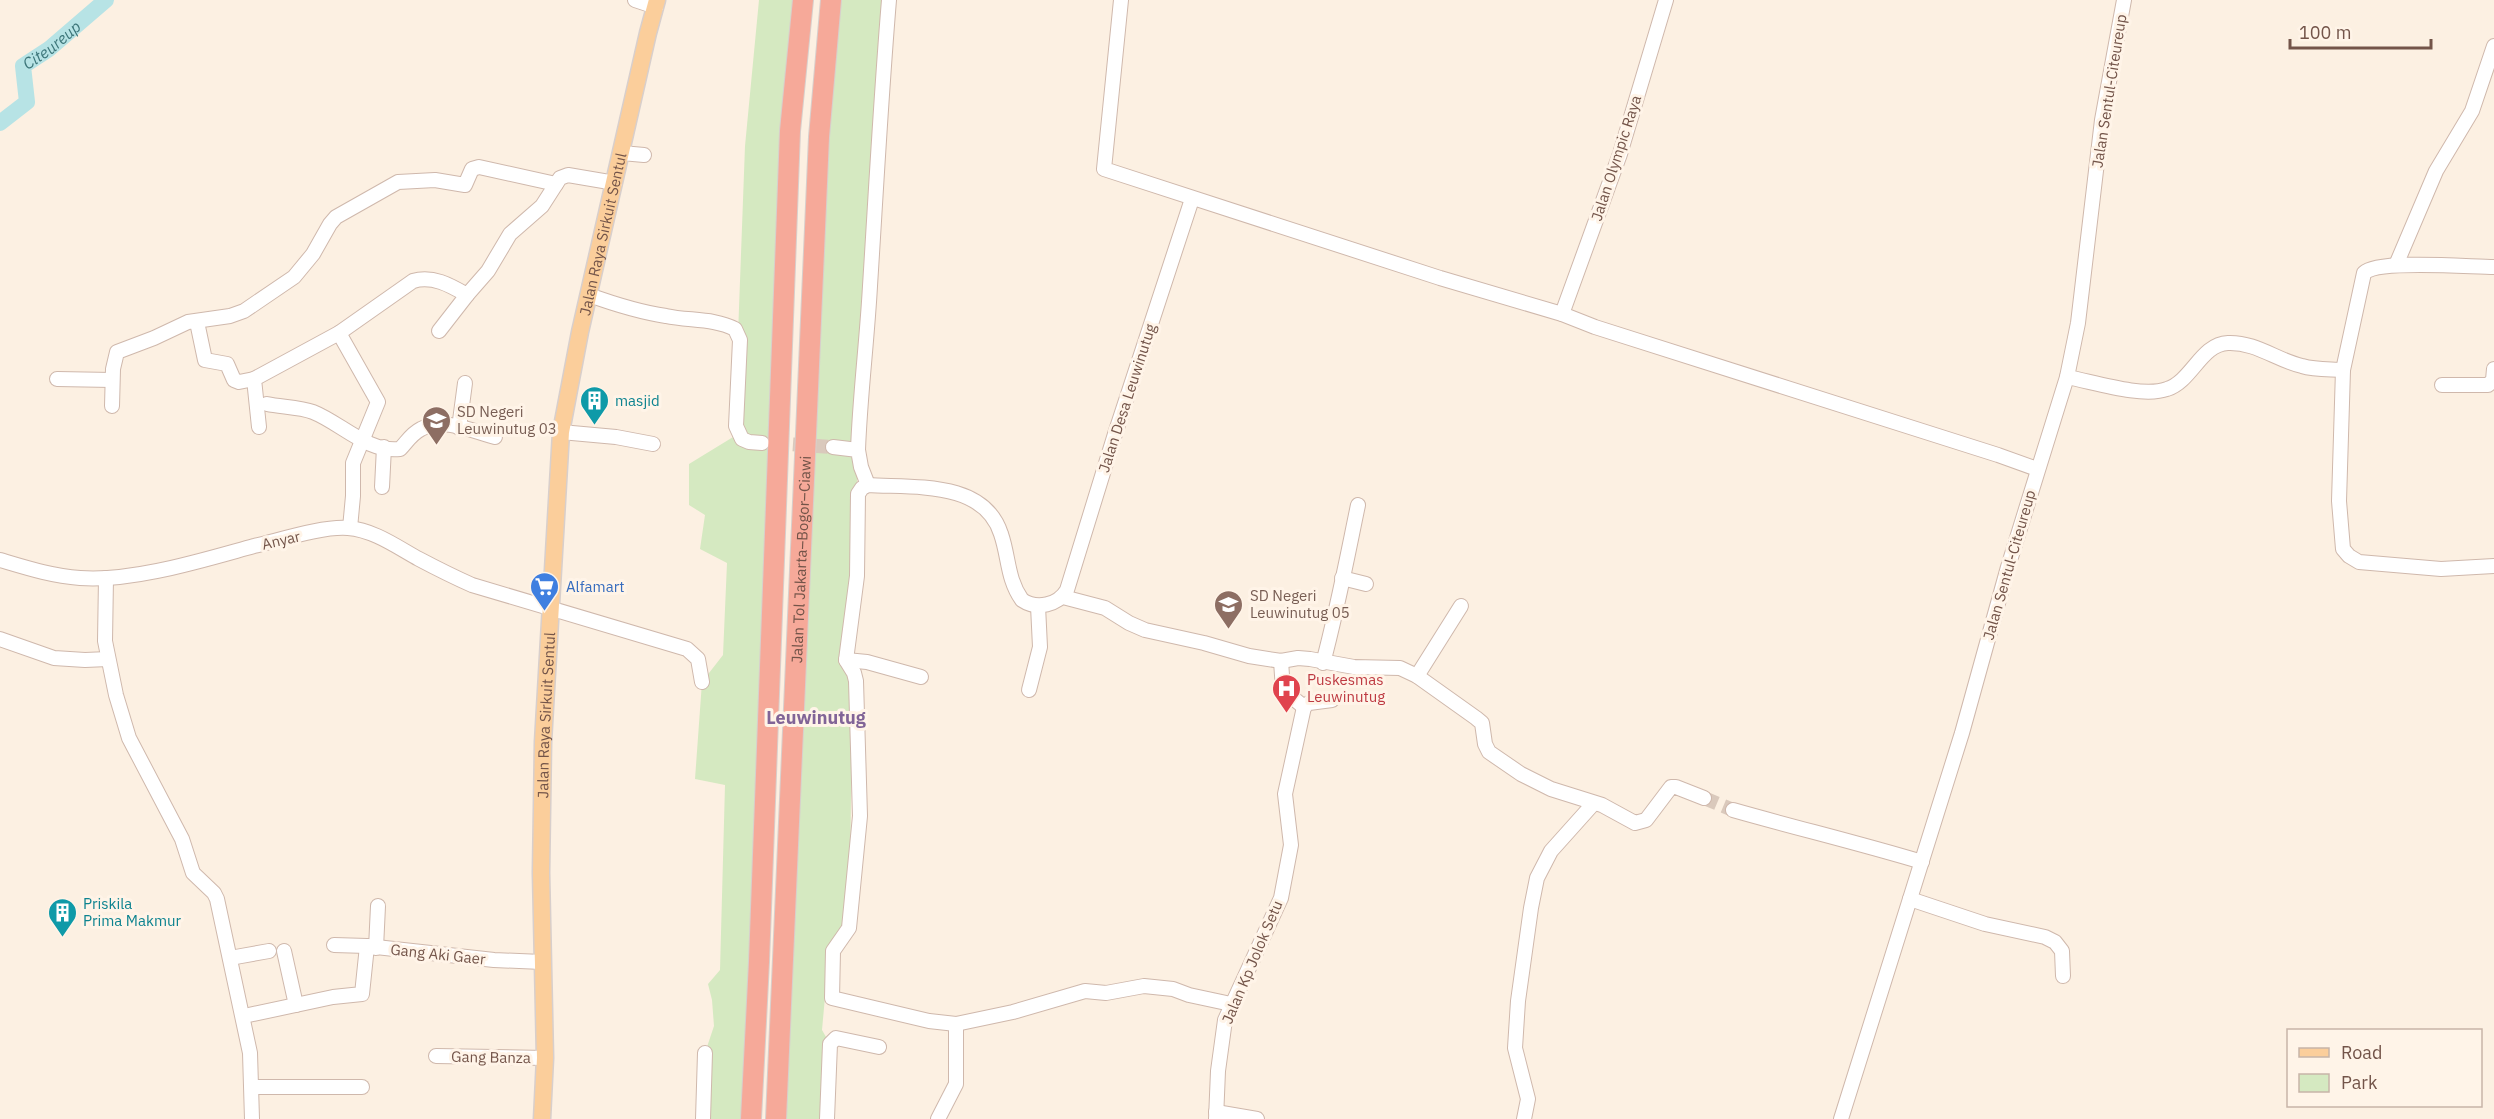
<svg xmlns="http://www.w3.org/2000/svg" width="2494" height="1119" font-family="'IBM Plex Sans',sans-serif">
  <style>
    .green { fill: #d5e9c1 }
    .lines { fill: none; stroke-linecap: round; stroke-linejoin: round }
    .river { stroke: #b7e3e5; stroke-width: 16 }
    .minor-tunnel { stroke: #dac9bc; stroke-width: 14; stroke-dasharray: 14 7; stroke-linecap: butt }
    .minor-casing { stroke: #cfb8ac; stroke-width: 16 }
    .major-casing { stroke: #d8cfcc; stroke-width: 19 }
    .highway-casing { stroke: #d8cfcc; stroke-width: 22 }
    .minor { stroke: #fff; stroke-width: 14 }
    .major { stroke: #fbce9b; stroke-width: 16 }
    .highway { stroke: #f6a999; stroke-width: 20 }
    .labels { text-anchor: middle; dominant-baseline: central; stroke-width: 6; stroke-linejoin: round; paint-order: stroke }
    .street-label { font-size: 15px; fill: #735449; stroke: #fff4e8 }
    .culture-label { font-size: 15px; fill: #0d838f; stroke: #fff4e8; text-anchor: start }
    .education-label { font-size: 15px; fill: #785e54; stroke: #fff4e8; text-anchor: start }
    .shop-label { font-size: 15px; fill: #366cbe; stroke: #fff4e8; text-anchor: start }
    .health-label { font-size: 15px; fill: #be3a42; stroke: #fff4e8; text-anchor: start }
    .water-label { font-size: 16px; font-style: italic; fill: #3c7579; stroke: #fff4e8 }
    .quarter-label { font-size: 18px; font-weight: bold; fill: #816497; stroke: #fff4e8 }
  </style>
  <rect width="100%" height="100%" fill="#fcf0e2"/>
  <!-- green -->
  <g class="green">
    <path d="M759 0H803L751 1119H703L705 1053 714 1026 712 1000 708 984 720 970 725 785 695 779 702 682 723 655 727 563 700 549 705 515 689 505V464L738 434V335L745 146Z"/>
    <path d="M831 0H889L860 398 853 592 850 893 846 934 825 997 822 1030 830 1044 827 1119H776Z"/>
  </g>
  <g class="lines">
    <!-- river -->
    <path class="river" id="s1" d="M0 123 27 102 23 66 49 49 106 0"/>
    <!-- minor-tunnel -->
    <g class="minor-tunnel">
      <path d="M772 443 833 447"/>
      <path d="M1704 798 1733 810"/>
    </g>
    <defs>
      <g id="minor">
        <path d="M635 0 656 7"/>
        <path d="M1121 0 1104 169 1440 278 1562 314 1595 327 1998 455 2037 469"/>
        <path d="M622 153 644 155"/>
        <path d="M1192 199 1115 434 1067 590C1058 605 1037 610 1022 600 1007 579 1009 557 1001 534 984 480 913 488 868 485L862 488 858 494 857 576 846 660 854 673 856 681 860 816 849 928 833 951 832 998 929 1021 956 1024 1013 1012 1085 991 1106 993 1144 986 1173 989 1189 995 1231 1004"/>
        <path d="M2396 265 2436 171 2472 111 2494 46"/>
        <path d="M2494 267C2470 267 2378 259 2364 273L2343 370 2339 501 2343 549 2349 556 2359 562 2441 569 2494 566"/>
        <path d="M589 295C614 304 639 312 666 316 689 321 714 318 735 329L740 340 736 426 742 439 749 442 762 443"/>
        <path d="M1562 314 1620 154 1666 0"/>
        <path d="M197 322 205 360 227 364 234 380 239 382 254 379"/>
        <path d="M439 331 467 295"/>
        <path d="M339 333 378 402 353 463V496L350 528"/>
        <path d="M2067 377C2094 382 2142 398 2167 389 2192 381 2201 344 2228 343 2256 342 2276 360 2302 366 2315 370 2330 369 2343 370"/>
        <path d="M57 379 112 380"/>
        <path d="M2442 385H2488L2493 380 2494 369"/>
        <path d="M267 404C281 407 300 407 313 412 341 423 368 453 400 449 407 442 411 434 421 429 443 417 472 431 495 437"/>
        <path d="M112 406 113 369 117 352 154 338 188 322 230 316 244 311 294 277 313 254 330 224 336 217 398 182 435 180 465 185 472 169 479 167 556 184"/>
        <path d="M259 427 254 379 339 333 413 281C432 275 450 285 467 295L488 271 510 234 542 206 560 178 568 175 615 183"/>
        <path d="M459 428 465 383"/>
        <path d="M561 432 616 437 653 444"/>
        <path d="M833 447 858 450 861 467 868 485"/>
        <path d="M858 450C860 395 867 341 870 286 876 191 881 96 889 0"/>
        <path d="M382 487 384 447"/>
        <path d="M0 560C27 568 52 576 80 578 133 582 203 560 254 546 280 540 323 526 348 528 374 530 397 547 419 559 436 568 454 577 472 585L687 649 698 659 702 682"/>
        <path d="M106 578 105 641 116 695 129 738 182 839 193 873 214 893 217 899 250 1053 252 1119"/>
        <path d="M1342 578 1366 584"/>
        <path d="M1063 597 1105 608 1129 623 1145 630 1204 643 1249 656 1281 661 1298 658 1310 659 1354 667 1400 668 1417 676 1476 718 1482 723 1485 744 1489 752 1521 774 1551 789 1602 805 1635 823 1646 820 1671 787H1676L1704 798"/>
        <path d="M0 639 54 658 85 660 108 659"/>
        <path d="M846 660 867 662 921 677"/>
        <path d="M1281 661 1283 690 1304 707"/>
        <path d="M1323 663C1337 611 1347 558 1358 505"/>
        <path d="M1417 676 1461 606"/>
        <path d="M1029 690 1040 647 1038 606"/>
        <path d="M1733 810C1796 828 1859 843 1922 862"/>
        <path d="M1910 899 1985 924 2045 937 2055 942 2062 951 2063 976"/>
        <path d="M334 945 367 946 494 960 542 962"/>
        <path d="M376 948 378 906"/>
        <path d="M284 951 296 1005"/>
        <path d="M230 958 269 951"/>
        <path d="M244 1016 333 997 362 994 367 946"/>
        <path d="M436 1056 545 1058"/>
        <path d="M252 1087H362"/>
        <path d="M1216 1112 1257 1119"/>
        <path d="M703 1119 705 1053"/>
        <path d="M827 1119 830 1044 836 1038 879 1047"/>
        <path d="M938 1119 956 1084V1024"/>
        <path d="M1216 1119 1218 1071 1225 1020 1281 898 1291 845 1285 794 1304 707 1309 703 1332 700"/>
        <path d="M1524 1119 1528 1099 1515 1048 1518 1001 1531 908 1537 878 1551 851 1594 803"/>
        <path d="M1841 1119 1962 733 2008 567 2067 377 2078 323 2102 120 2124 0"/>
      </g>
      <g id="major">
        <path id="s2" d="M542 1119 545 1058 541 873 543 742 561 432 580 332 648 33 657 0"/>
      </g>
      <g id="highway">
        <path d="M751 1119 759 962 790 131 803 0"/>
        <path id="s3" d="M776 1119 819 137 831 0"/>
      </g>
    </defs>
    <!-- minor casing -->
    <use href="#minor" class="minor-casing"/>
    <!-- major casing -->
    <use href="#major" class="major-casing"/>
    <!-- highway casing -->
    <use href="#highway" class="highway-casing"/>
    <!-- minor -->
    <use href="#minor" class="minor"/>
    <!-- major -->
    <use href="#major" class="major"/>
    <!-- highway -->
    <use href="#highway" class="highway"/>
  </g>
  <!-- icons -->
  <defs>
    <symbol id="building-pin" viewBox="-11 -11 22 30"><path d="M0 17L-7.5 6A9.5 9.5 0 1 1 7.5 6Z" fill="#0f9aa8" stroke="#fff4e8"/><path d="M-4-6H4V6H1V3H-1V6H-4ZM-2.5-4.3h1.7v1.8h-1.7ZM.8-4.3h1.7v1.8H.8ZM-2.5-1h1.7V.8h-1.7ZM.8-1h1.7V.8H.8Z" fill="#fff"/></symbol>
    <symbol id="school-pin" viewBox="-11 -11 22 30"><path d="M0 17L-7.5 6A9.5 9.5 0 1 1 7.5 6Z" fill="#8d6e63" stroke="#fff4e8"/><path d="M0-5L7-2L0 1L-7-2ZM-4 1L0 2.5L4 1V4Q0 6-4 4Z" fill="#fff"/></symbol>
    <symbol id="supermarket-pin" viewBox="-11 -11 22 30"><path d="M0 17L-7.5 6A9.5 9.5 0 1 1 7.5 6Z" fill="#3f7fe0" stroke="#fff4e8"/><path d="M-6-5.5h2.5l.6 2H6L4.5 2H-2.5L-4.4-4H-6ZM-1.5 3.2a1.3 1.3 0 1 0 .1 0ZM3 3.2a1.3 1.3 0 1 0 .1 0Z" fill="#fff"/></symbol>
    <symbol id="hospital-pin" viewBox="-11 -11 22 30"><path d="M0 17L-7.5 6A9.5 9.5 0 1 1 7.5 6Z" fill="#e0444e" stroke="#fff4e8"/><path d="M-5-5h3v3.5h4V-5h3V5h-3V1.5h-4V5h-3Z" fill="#fff"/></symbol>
  </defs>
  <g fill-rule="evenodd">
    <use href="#building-pin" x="578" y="384" width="33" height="45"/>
    <use href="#school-pin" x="420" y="404" width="33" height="45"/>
    <use href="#supermarket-pin" x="528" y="570" width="33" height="45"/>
    <use href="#school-pin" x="1212" y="588" width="33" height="45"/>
    <use href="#hospital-pin" x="1270" y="672" width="33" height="45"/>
    <use href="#building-pin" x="46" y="896" width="33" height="45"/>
  </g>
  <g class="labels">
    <!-- street labels -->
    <g class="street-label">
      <text transform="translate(2109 91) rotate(-81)">Jalan Sentul-Citeureup</text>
      <text transform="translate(1616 158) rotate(-72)">Jalan Olympic Raya</text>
      <text stroke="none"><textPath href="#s2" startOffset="890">Jalan Raya Sirkuit Sentul</textPath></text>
      <text transform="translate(1127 398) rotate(-72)">Jalan Desa Leuwinutug</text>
      <text transform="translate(281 540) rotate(-13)">Anyar</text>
      <text stroke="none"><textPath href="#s3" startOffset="560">Jalan Tol Jakarta–Bogor–Ciawi</textPath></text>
      <text transform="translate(2009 565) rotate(-74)">Jalan Sentul-Citeureup</text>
      <text stroke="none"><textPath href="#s2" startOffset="404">Jalan Raya Sirkuit Sentul</textPath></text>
      <text transform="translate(438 954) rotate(6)">Gang Aki Gaer</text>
      <text transform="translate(1252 962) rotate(-67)">Jalan Kp Jolok Setu</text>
      <text transform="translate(491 1057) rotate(1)">Gang Banza</text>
    </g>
    <!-- culture labels -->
    <g class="culture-label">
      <text x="615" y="400">masjid</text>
      <text x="83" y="903">Priskila<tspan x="83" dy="17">Prima Makmur</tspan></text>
    </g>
    <!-- education labels -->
    <g class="education-label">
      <text x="457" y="411">SD Negeri<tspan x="457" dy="17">Leuwinutug 03</tspan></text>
      <text x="1250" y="595">SD Negeri<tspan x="1250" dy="17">Leuwinutug 05</tspan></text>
    </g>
    <!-- shop labels -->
    <g class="shop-label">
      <text x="566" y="586">Alfamart</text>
    </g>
    <!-- health labels -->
    <g class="health-label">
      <text x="1307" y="679">Puskesmas<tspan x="1307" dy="17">Leuwinutug</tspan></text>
    </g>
    <!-- water labels -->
    <g class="water-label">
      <text stroke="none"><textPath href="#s1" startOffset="106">Citeureup</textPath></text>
    </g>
    <!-- quarter labels -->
    <g class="quarter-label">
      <text x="816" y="717">Leuwinutug</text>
    </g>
  </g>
  <!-- legend -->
  <rect x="2287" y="1029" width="195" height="78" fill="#fff4e8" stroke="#c7b4a8" stroke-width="1.5"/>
  <rect x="2299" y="1048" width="30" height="9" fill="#fbce9b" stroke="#c7b4a8" stroke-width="1.5"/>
  <text x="2341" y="1059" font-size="18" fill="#735449">Road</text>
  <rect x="2299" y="1074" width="30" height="18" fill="#d5e9c1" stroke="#c7b4a8" stroke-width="1.5"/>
  <text x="2341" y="1089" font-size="18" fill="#735449">Park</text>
  <!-- scale -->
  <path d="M2290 39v9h141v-9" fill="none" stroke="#735449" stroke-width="3"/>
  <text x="2299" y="39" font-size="18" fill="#735449" stroke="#fff4e8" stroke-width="4.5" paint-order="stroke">100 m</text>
</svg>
